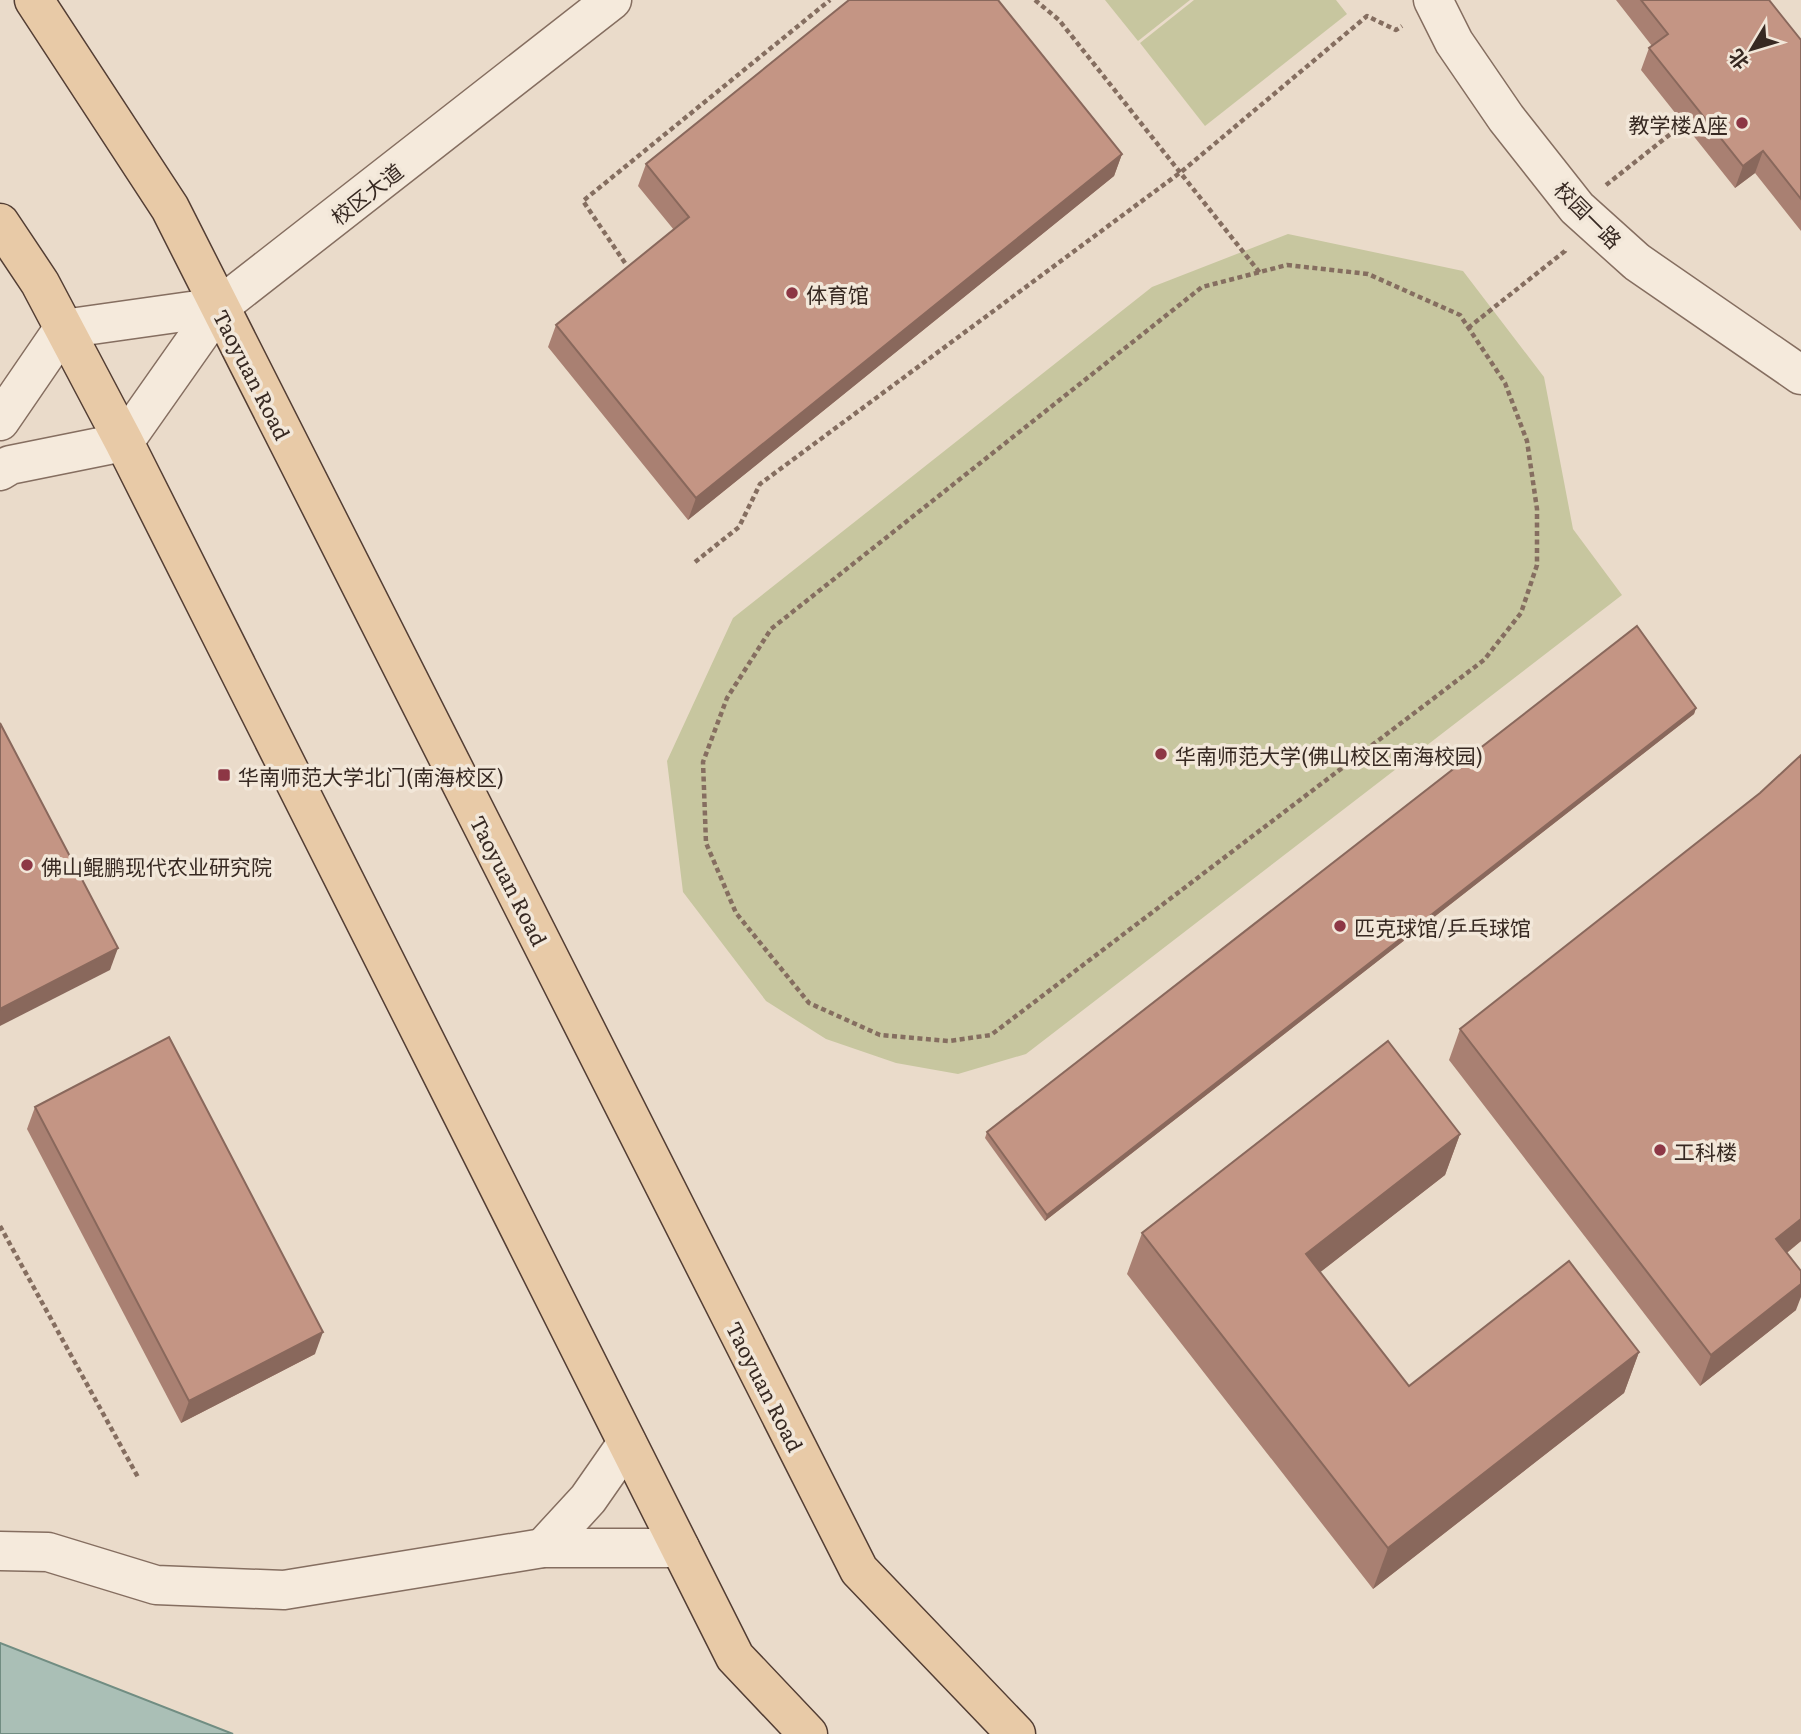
<svg xmlns="http://www.w3.org/2000/svg" width="1801" height="1734" font-family="Literata,'Noto Sans SC',serif">
  <style>
    .green { fill: #c7c69f }
    .water { fill: #aabfb6; stroke: #718d82; stroke-width: 2 }
    .lines { fill: none; stroke-linecap: round; stroke-linejoin: round }
    .minor-casing { stroke: #856e60; stroke-width: 41 }
    .major-casing { stroke: #533e34; stroke-width: 41 }
    .path { stroke: #856e60; stroke-width: 4.5; stroke-dasharray: 5 3.5; stroke-linecap: butt }
    .minor { stroke: #f5eadc; stroke-width: 38 }
    .major { stroke: #e8caa7; stroke-width: 38 }
    .wall { fill: #a98072 }
    .shaded-wall { fill: #89685c }
    .building { fill: #c49584; stroke: #89685c; stroke-width: 2 }
    .poi-dot { fill: #8d3745; stroke: #f2e7d9; stroke-width: 2.5 }
    .labels { text-anchor: middle; dominant-baseline: central; stroke-width: 7; stroke-linejoin: round; paint-order: stroke }
    .poi-label { font-size: 21px; fill: #372922; stroke: #f2e7d9; text-anchor: start }
    .street-label { font-size: 21px; fill: #372922; stroke: #f2e7d9 }
  </style>
  <rect width="100%" height="100%" fill="#eadbca"/>
  <!-- green -->
  <g class="green">
    <path d="M1105 0H1190L1138 41Z"/>
    <path d="M1194 0H1336L1347 14 1205 126 1140 43Z"/>
    <path d="M1288 234 1463 271 1544 377 1573 529 1622 595 1026 1054 958 1074 896 1063 826 1039 766 1001 683 892 667 761 733 618 1152 287Z"/>
  </g>
  <!-- water -->
  <path class="water" d="M0 1643 233 1734H0Z"/>
  <g class="lines">
    <defs>
      <g id="minor">
        <path d="M1433 0 1454 42 1506 118 1577 208 1637 262 1801 375"/>
        <path d="M0 421 63 329 219 307"/>
        <path d="M0 471 10 465 124 442 219 307 612 0"/>
        <path d="M543 1548 588 1499 627 1443"/>
        <path d="M0 1551 48 1552 156 1585 284 1590 543 1548H680"/>
      </g>
      <g id="major">
        <path d="M34 0 170 208 859 1570 1016 1734"/>
        <path d="M0 223 40 283 124 442 735 1657 808 1734"/>
      </g>
    </defs>
    <!-- minor casing -->
    <use href="#minor" class="minor-casing"/>
    <!-- major casing -->
    <use href="#major" class="major-casing"/>
    <!-- path -->
    <g class="path">
      <path d="M1035 0 1059 20 1260 273"/>
      <path d="M1606 185 1687 121"/>
      <path d="M625 263 583 201 830 0"/>
      <path d="M1287 265 1368 274 1460 315 1505 383 1527 441 1537 509V565L1521 613 1484 660 991 1035 949 1041 880 1035 809 1003 736 913 706 843 703 762 727 698 771 629 1202 287Z"/>
      <path d="M1468 328 1565 251 1566 248"/>
      <path d="M695 562 739 527 760 484 1181 172 1367 16 1396 30 1402 26"/>
      <path d="M0 1226 139 1479"/>
    </g>
    <!-- minor -->
    <use href="#minor" class="minor"/>
    <!-- major -->
    <use href="#major" class="major"/>
  </g>
  <!-- wall -->
  <g class="wall">
    <path d="M1616 0H1769L1801 40V231L1755 173 1735 188 1641 70 1649 48 1652 46Z"/>
    <path d="M1122 154 1114 176 688 520 548 347 556 325 674 230 638 186 646 164Z"/>
    <path d="M1696 708 1694 714 1045 1221 985 1138 987 1132Z"/>
    <path d="M1460 1029 1801 1241 1787 1253 1796 1310 1700 1386 1449 1060Z"/>
    <path d="M35 1107 315 1354 181 1423 27 1129Z"/>
    <path d="M1460 1134 1445 1175 1320 1272 1409 1386 1639 1352 1624 1393 1373 1589 1127 1274 1142 1233Z"/>
  </g>
  <!-- shaded-wall -->
  <g class="shaded-wall">
    <path d="M1763 151 1755 173 1735 188 1743 166Z"/>
    <path d="M1122 154 1114 176 688 520 696 498Z"/>
    <path d="M1696 708 1694 714 1045 1221 1047 1215Z"/>
    <path d="M118 948 110 970 0 1026V1009Z"/>
    <path d="M1460 1134 1445 1175 1291 1295 1306 1254Z"/>
    <path d="M1801 1219V1241L1765 1270 1776 1239Z"/>
    <path d="M1801 1284V1297L1796 1310 1700 1386 1711 1355Z"/>
    <path d="M323 1332 315 1354 181 1423 189 1401Z"/>
    <path d="M1639 1352 1624 1393 1373 1589 1388 1548Z"/>
  </g>
  <!-- building -->
  <g class="building">
    <path d="M849 0H998L1122 154 696 498 556 325 689 217 646 164Z"/>
    <path d="M1641 0H1769L1801 40V199L1763 151 1743 166 1649 48 1668 34Z"/>
    <path d="M1637 626 1696 708 1047 1215 987 1132Z"/>
    <path d="M0 723 118 948 0 1009Z"/>
    <path d="M1801 755V1219L1776 1239 1801 1271V1284L1711 1355 1460 1029 1760 793Z"/>
    <path d="M169 1037 323 1332 189 1401 35 1107Z"/>
    <path d="M1388 1041 1460 1134 1306 1254 1409 1386 1569 1261 1639 1352 1388 1548 1142 1233Z"/>
  </g>
  <!-- markers -->
  <g class="poi-dot">
    <circle cx="1742" cy="123" r="7"/>
    <circle cx="792" cy="293" r="7"/>
    <circle cx="1161" cy="754" r="7"/>
    <rect x="217" y="768" width="14" height="14" rx="3.5"/>
    <circle cx="27" cy="865" r="7"/>
    <circle cx="1340" cy="926" r="7"/>
    <circle cx="1660" cy="1150" r="7"/>
  </g>
  <g class="labels">
    <!-- poi labels -->
    <g class="poi-label">
      <text x="1728" y="123" text-anchor="end">教学楼A座</text>
      <text x="806" y="293">体育馆</text>
      <text x="1175" y="754">华南师范大学(佛山校区南海校园)</text>
      <text x="238" y="775">华南师范大学北门(南海校区)</text>
      <text x="41" y="865">佛山鲲鹏现代农业研究院</text>
      <text x="1354" y="926">匹克球馆/乒乓球馆</text>
      <text x="1674" y="1150">工科楼</text>
    </g>
    <!-- street labels -->
    <g class="street-label">
      <text transform="translate(366 193) rotate(-38)">校区大道</text>
      <text transform="translate(1589 214) rotate(45)">校园一路</text>
      <text transform="translate(253 374) rotate(63)">Taoyuan Road</text>
      <text transform="translate(510 880) rotate(63)">Taoyuan Road</text>
      <text transform="translate(766 1386) rotate(63)">Taoyuan Road</text>
    </g>
  </g>
  <!-- north arrow -->
  <g transform="translate(1752 49) rotate(232)" stroke="#f2e7d9" stroke-width="5" paint-order="stroke">
  <path d="M0-5L12 26L0 18L-12 26Z" fill="#372922"/>
  <text y="-10" font-size="19" font-weight="bold" text-anchor="middle" fill="#372922">北</text>
  </g>
</svg>
